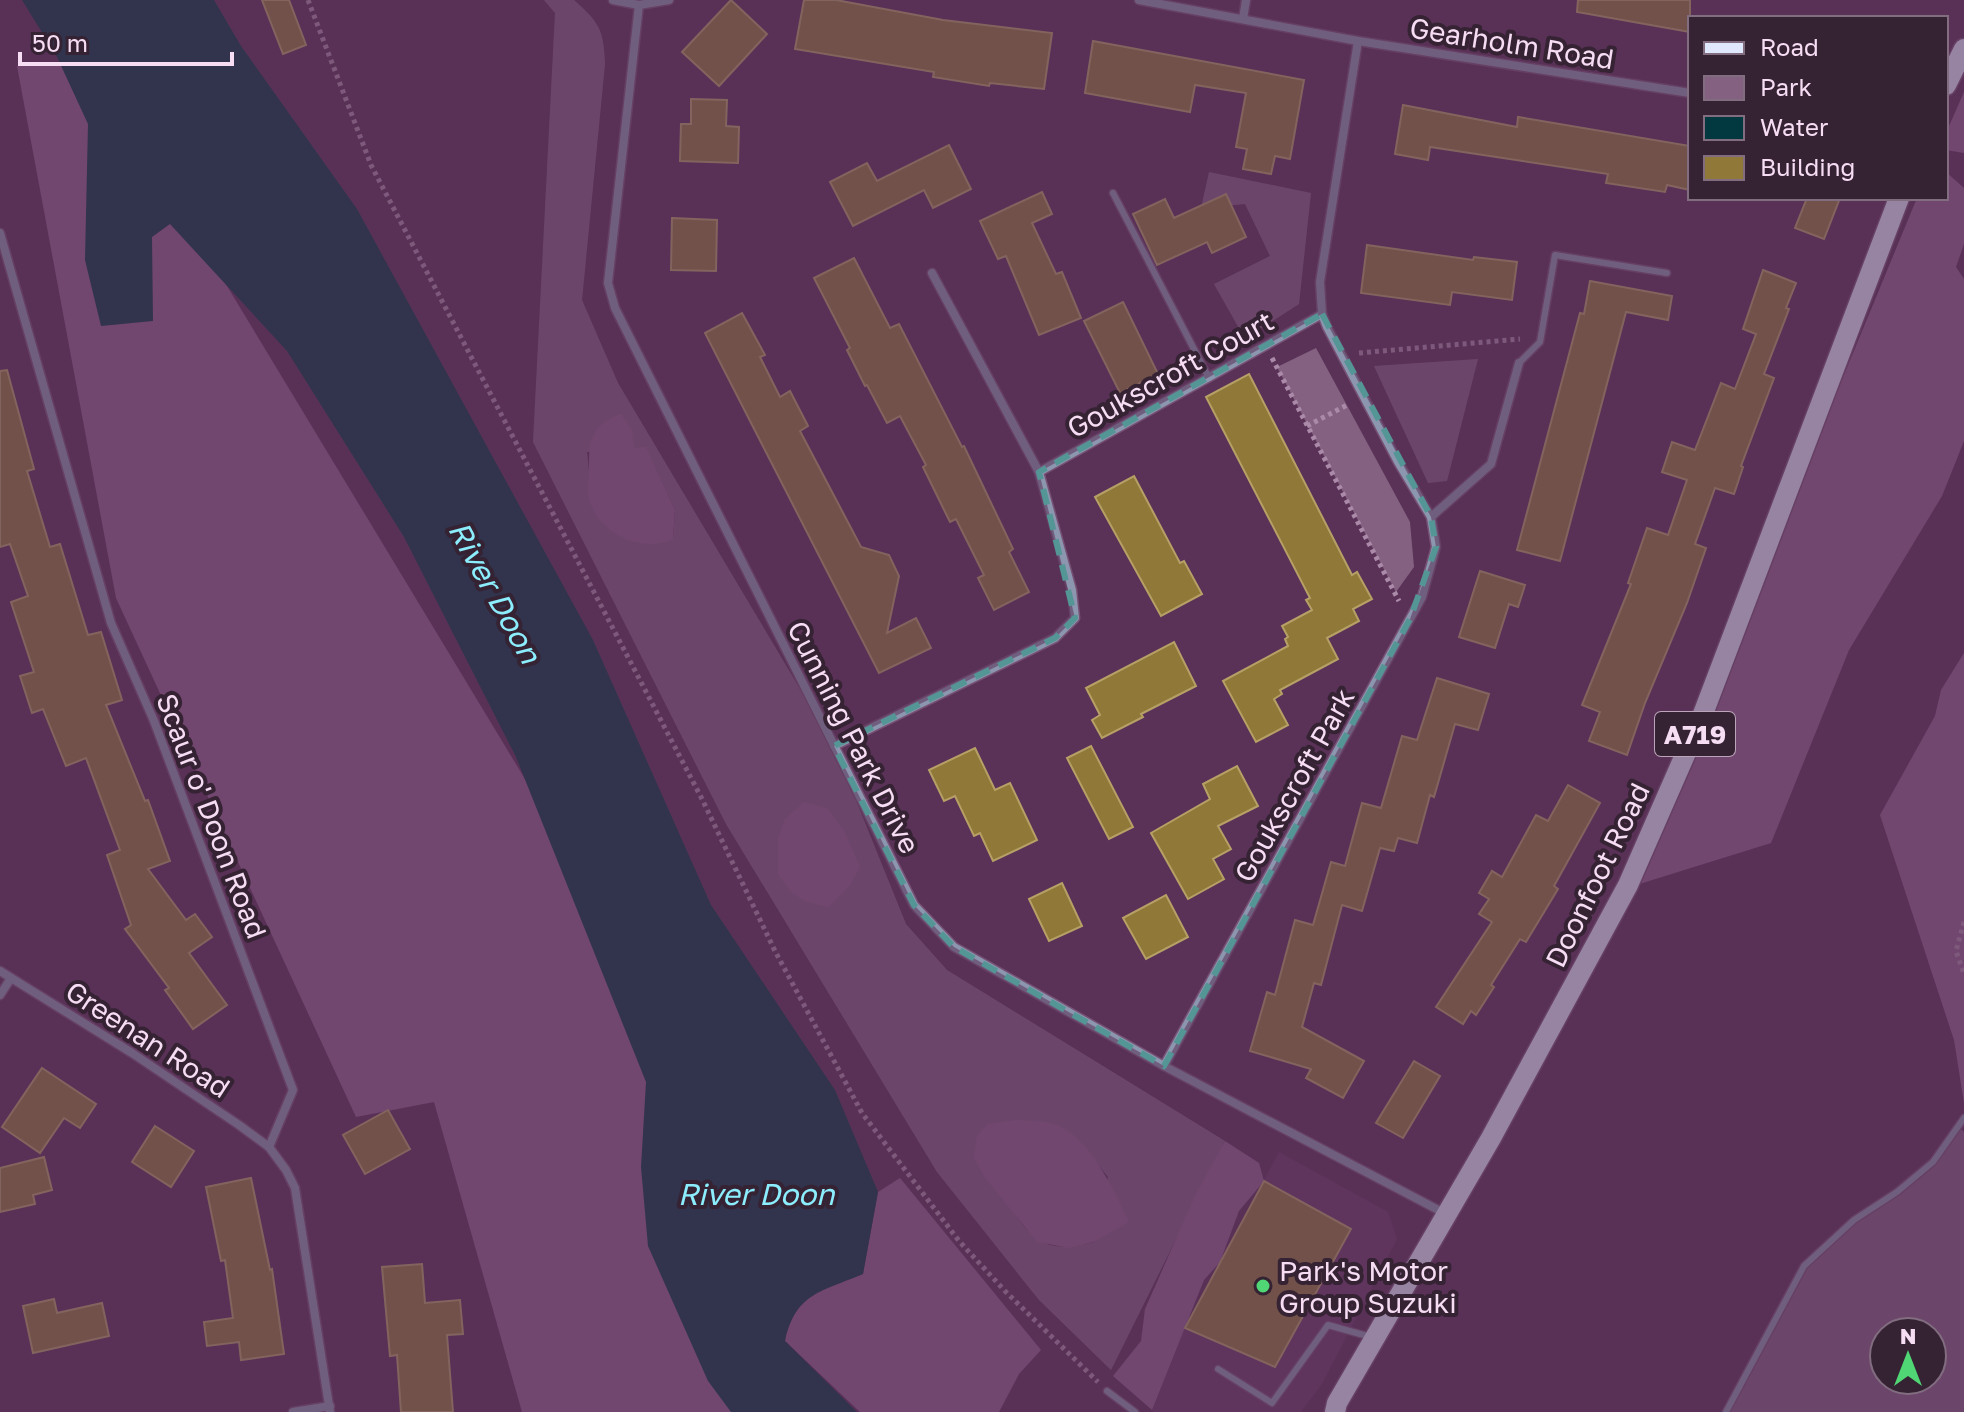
<svg xmlns="http://www.w3.org/2000/svg" width="1964" height="1412" font-family="'Golos Text',sans-serif">
  <style>
    .built { fill: #673864 }
    .green { fill: #846181; fill-rule: evenodd }
    .forest { fill: #8f608c }
    .water { fill: #02383f }
    .building { fill: #8f7838; stroke: #b6a066; stroke-width: 2 }
    .lines { fill: none; stroke-linecap: round; stroke-linejoin: round }
    .service-casing { stroke: #765174; stroke-width: 9 }
    .minor-casing { stroke: #765174; stroke-width: 11 }
    .primary-casing { stroke: #765174; stroke-width: 23 }
    .path { stroke: #aa8aa8; stroke-width: 5; stroke-dasharray: 4 4; stroke-linecap: butt }
    .service { stroke: #8c96af; stroke-width: 6 }
    .minor { stroke: #8c96af; stroke-width: 8 }
    .primary { stroke: #e0e8fd; stroke-width: 20 }
    .marked { fill: none; stroke: #549596; stroke-width: 6; stroke-dasharray: 16 10; stroke-linejoin: round }
    .poi-dot { fill: #50d674; stroke: #352233; stroke-width: 3 }
    .labels { text-anchor: middle; dominant-baseline: central; stroke-width: 8; stroke-linejoin: round; paint-order: stroke }
    .shield { fill: #352233; stroke: #bca5ba; stroke-width: 2 }
    .shield-label { font-size: 26px; font-weight: bold; fill: #f6ddf4 }
    .street-label { font-size: 28px; fill: #f6ddf4; stroke: #352233 }
    .poi-label { font-size: 28px; fill: #f6ddf4; stroke: #352233; text-anchor: start }
    .water-label { font-size: 30px; font-style: italic; fill: #8cedfd; stroke: #352233 }
  </style>
  <rect width="100%" height="100%" fill="#5a3258"/>
  <!-- built -->
  <path class="built" d="M1279 1152 1388 1212 1397 1239 1322 1384 1301 1412H1154L1152 1410 1185 1327Z"/>
  <!-- green -->
  <g class="green">
    <path d="M544 0H574C599 22 604 30 605 64L582 300 618 383 834 746 906 924 947 970 1225 1141 1111 1370 1039 1300 937 1172 726 824 533 442 555 13ZM646 448 675 510 673 539 589 471 587 452ZM1054 1124 1078 1140 1108 1177 1094 1242C1043 1255 1032 1241 1006 1200Z"/>
    <path d="M1209 172 1311 193 1299 304 1245 339 1214 284 1270 256 1245 204 1201 208Z"/>
    <path d="M1316 348 1410 522 1414 567 1396 592 1277 367Z"/>
    <path d="M1478 359 1447 481 1428 483 1374 366Z"/>
    <path d="M1959 1127 1964 1132V1412H1726L1804 1266 1854 1220 1933 1162ZM1884 1332H1932V1380H1884Z"/>
  </g>
  <!-- forest -->
  <g class="forest">
    <path d="M91 61 670 1019 749 1412H522L434 1102 356 1117 116 598 17 66Z"/>
    <path d="M1964 92V153L1946 150V133Z"/>
    <path d="M1946 172 1964 188V244L1956 267 1964 279V441L1942 496 1849 650 1771 843 1633 886 1917 198H1946Z"/>
    <path d="M621 414 632 430 634 448 646 447 675 510 673 539C640 555 592 530 588 492 588 486 589 479 589 473 589 442 589 426 621 414Z"/>
    <path d="M1964 653V1103L1954 1040 1880 815 1935 716 1941 690Z"/>
    <path d="M804 802 828 809 844 831 860 867 850 885 828 907 805 901 792 893 778 874V839L785 819Z"/>
    <path d="M1016 1120C1028 1121 1042 1120 1054 1124 1090 1136 1114 1191 1129 1222L1093 1242 1069 1248 1037 1242 984 1176 974 1157 977 1136 988 1124Z"/>
    <path d="M1225 1141 1259 1163 1264 1181 1239 1211 1220 1262 1204 1280 1152 1410 1113 1376 1141 1341 1145 1309 1195 1196Z"/>
    <path d="M900 1178 1041 1350 1019 1374 999 1412H860L785 1341C796 1292 821 1291 863 1274L878 1192Z"/>
  </g>
  <!-- water -->
  <path class="water" d="M22 0H214L241 46 357 209 593 640 711 905 835 1090 878 1192 863 1274C823 1291 795 1293 785 1341L857 1412H731L708 1381 648 1246 641 1167 646 1082 516 757 404 537 287 351 170 224 152 237 153 321 101 326 85 260 88 124 57 57Z"/>
  <!-- building -->
  <g class="building">
    <path d="M262 0H289L306 45 283 54Z"/>
    <path d="M731 0 767 34 719 86 682 52Z"/>
    <path d="M804 0H836L943 20 1052 33 1044 89 990 83 989 86 933 77 934 72 795 49Z"/>
    <path d="M1578 0H1690V32L1577 12Z"/>
    <path d="M1093 41 1304 80 1290 159 1275 156 1271 174 1243 169 1247 149 1236 147 1246 93 1195 85 1190 112 1085 93Z"/>
    <path d="M691 99 727 100 726 126 739 127 738 163 680 161 681 124H691Z"/>
    <path d="M1403 105 1517 127 1518 117 1690 146V190L1667 185 1665 192 1606 183 1608 174 1430 147 1428 160 1395 154Z"/>
    <path d="M949 145 971 189 933 208 924 190 853 226 830 182 867 163 877 181Z"/>
    <path d="M1042 192 1052 214 1032 223 1056 274 1062 272 1081 318 1039 335 1006 256 998 259 980 221Z"/>
    <path d="M1226 194 1246 237 1212 253 1207 242 1157 265 1133 214 1165 199 1174 218Z"/>
    <path d="M1807 198H1840L1824 239 1795 228Z"/>
    <path d="M672 218 717 220 716 271 671 270Z"/>
    <path d="M1367 245 1473 260 1474 257 1517 262 1512 300 1452 292 1450 305 1361 293Z"/>
    <path d="M854 258 890 328 899 324 962 447 964 446 1013 549 1009 552 1029 592 994 610 978 578 984 575 956 519 950 522 923 467 926 465 900 416 887 423 867 385 865 386 847 350 850 348 814 278Z"/>
    <path d="M1763 270 1796 283 1786 308 1789 309 1764 374 1774 378 1741 466 1743 467 1734 494 1715 488 1695 544 1706 548 1687 603 1645 703 1627 755 1589 741 1600 712 1582 705 1631 584 1628 583 1647 528 1668 535 1687 480 1662 472 1672 442 1695 450 1721 383 1735 389 1756 334 1743 329Z"/>
    <path d="M1590 281 1672 296 1668 320 1626 312 1560 561 1517 550 1580 313 1584 314Z"/>
    <path d="M1123 302 1158 374 1120 393 1084 321Z"/>
    <path d="M742 313 765 355 760 357 780 397 790 391 808 426 800 431 861 547 889 555 899 576 887 633 916 618 931 648 879 673 705 333Z"/>
    <path d="M7 370 34 469 27 471 50 547 60 544 88 635 101 632 122 700 106 705 145 801 148 800 170 861 148 869 186 920 195 914 212 937 189 953 227 1005 193 1029 165 990 169 988 125 929 131 925 107 855 120 850 86 758 66 766 43 709 32 713 20 676 34 672 11 602 28 596 10 544 0 547V371Z"/>
    <path d="M1249 374 1352 575 1357 572 1372 599 1353 609 1359 621 1327 638 1338 659 1280 690 1282 694 1274 699 1288 725 1256 742 1223 681 1288 646 1285 639 1288 637 1282 626 1312 610 1306 600 1310 598 1206 397Z"/>
    <path d="M1134 476 1180 563 1184 561 1202 594 1161 616 1095 497Z"/>
    <path d="M1480 571 1525 585 1518 607 1509 604 1495 648 1459 637Z"/>
    <path d="M1174 642 1196 686 1141 714 1143 717 1102 738 1092 720 1100 715 1086 688Z"/>
    <path d="M1437 678 1489 694 1478 730 1455 724 1434 797 1430 795 1417 843 1398 838 1394 851 1380 848 1362 911 1342 905 1321 985 1314 983 1302 1027 1364 1061 1343 1098 1306 1078 1311 1069 1250 1051 1267 992 1275 995 1295 920 1313 925 1331 862 1345 866 1362 803 1381 808 1402 736 1417 740Z"/>
    <path d="M1091 746 1133 827 1109 839 1067 758Z"/>
    <path d="M975 748 995 790 1010 783 1037 840 993 861 980 833 974 836 955 796 944 801 929 770Z"/>
    <path d="M1237 766 1258 806 1218 826 1231 849 1213 859 1224 879 1188 899 1151 833 1210 799 1203 784Z"/>
    <path d="M1568 785 1600 803 1554 886 1558 889 1526 942 1520 939 1491 985 1494 987 1476 1015 1471 1011 1463 1024 1436 1007 1492 922 1479 914 1489 899 1479 893 1492 871 1502 877 1536 815 1548 821Z"/>
    <path d="M1062 883 1082 926 1049 941 1029 899Z"/>
    <path d="M1166 895 1188 937 1146 959 1123 918Z"/>
    <path d="M1414 1061 1440 1076 1403 1138 1376 1123Z"/>
    <path d="M42 1068 96 1104 80 1128 64 1118 40 1153 2 1127Z"/>
    <path d="M388 1110 410 1149 365 1174 343 1135Z"/>
    <path d="M155 1126 194 1151 171 1187 132 1162Z"/>
    <path d="M44 1157 52 1190 33 1195 35 1204 0 1212V1168Z"/>
    <path d="M251 1178 270 1270 272 1269 284 1354 241 1360 239 1342 207 1346 204 1322 233 1318 225 1260 221 1261 206 1187Z"/>
    <path d="M1264 1181 1351 1229 1275 1367 1185 1328Z"/>
    <path d="M422 1264 425 1303 460 1300 463 1334 447 1335 453 1412H401L397 1355 390 1356 382 1267Z"/>
    <path d="M54 1299 57 1313 102 1303 109 1336 33 1353 23 1306Z"/>
  </g>
  <g class="lines">
    <defs>
      <g id="service">
        <path d="M1113 193 1209 378"/>
        <path d="M1519 363 1540 342 1555 255 1667 273"/>
        <path d="M1218 1369 1272 1403 1328 1325 1371 1337"/>
        <path d="M1107 1391 1135 1412"/>
        <path d="M1726 1412 1804 1266 1854 1220 1897 1192 1933 1162 1964 1118"/>
      </g>
      <g id="minor">
        <path d="M613 0 639 5 669 0"/>
        <path d="M1139 0 1358 41 1690 93"/>
        <path d="M639 5 608 283 615 308 914 905 954 947 1164 1066 1446 1214"/>
        <path d="M1243 19 1246 0"/>
        <path d="M0 233 111 623 154 721 293 1090 269 1147"/>
        <path d="M1039 472 1322 314"/>
        <path d="M1431 517 1491 464 1519 363"/>
        <path d="M834 746 1055 638 1075 618 1072 590 1039 472 932 273"/>
        <path d="M0 971 132 1053 239 1125 269 1147 286 1170 295 1188 330 1412"/>
        <path d="M0 995 11 978"/>
        <path d="M1164 1066 1422 597 1436 547 1431 517 1398 462 1327 327 1322 314 1320 282 1358 41"/>
        <path d="M293 1412 330 1406"/>
      </g>
      <g id="primary">
        <path d="M1946 85 1964 49"/>
        <path d="M1335 1412 1337 1403 1491 1138 1628 885 1703 714 1899 198"/>
      </g>
    </defs>
    <!-- service casing -->
    <use href="#service" class="service-casing"/>
    <!-- minor casing -->
    <use href="#minor" class="minor-casing"/>
    <!-- primary casing -->
    <use href="#primary" class="primary-casing"/>
    <!-- path -->
    <g class="path">
      <path d="M308 0 371 165 702 799 775 951 862 1113 959 1241 1005 1291 1098 1382"/>
      <path d="M1359 353 1520 339"/>
      <path d="M1272 358 1399 601"/>
      <path d="M1307 426 1349 404"/>
      <path d="M1964 922 1956 951 1964 974"/>
    </g>
    <!-- service -->
    <use href="#service" class="service"/>
    <!-- minor -->
    <use href="#minor" class="minor"/>
    <!-- primary -->
    <use href="#primary" class="primary"/>
  </g>
  <!-- marked area -->
  <path d="M0 0H1964V1412H0ZM1322 314 1431 517 1436 547 1410 619 1164 1066 954 947 914 905 834 746 1055 638 1075 618 1039 472Z" fill="#5a3258" fill-opacity=".55" fill-rule="evenodd"/>
  <path class="marked" d="M1322 314 1431 517 1436 547 1410 619 1164 1066 954 947 914 905 834 746 1055 638 1075 618 1039 472Z"/>
  <!-- markers -->
  <circle class="poi-dot" cx="1263" cy="1286" r="8"/>
  <g class="labels">
    <!-- shield labels -->
    <rect class="shield" x="1655" y="712" width="80" height="44" rx="6"/>
    <g class="shield-label">
      <text x="1695" y="734">A719</text>
    </g>
    <!-- street labels -->
    <g class="street-label">
      <text transform="translate(1512 43) rotate(9)">Gearholm Road</text>
      <text transform="translate(1170 374) rotate(-29)">Goukscroft Court</text>
      <text transform="translate(854 737) rotate(63)">Cunning Park Drive</text>
      <text transform="translate(1294 785) rotate(-61)">Goukscroft Park</text>
      <text transform="translate(212 816) rotate(69)">Scaur o' Doon Road</text>
      <text transform="translate(1597 875) rotate(-64)">Doonfoot Road</text>
      <text transform="translate(148 1039) rotate(33)">Greenan Road</text>
    </g>
    <!-- poi labels -->
    <g class="poi-label">
      <text x="1279" y="1270">Park's Motor<tspan x="1279" dy="32">Group Suzuki</tspan></text>
    </g>
    <!-- water labels -->
    <g class="water-label">
      <text transform="translate(495 592) rotate(61)">River Doon</text>
      <text x="756" y="1194">River Doon</text>
    </g>
  </g>
  <!-- legend -->
  <rect x="1688" y="16" width="260" height="184" fill="#352233" stroke="#826d80" stroke-width="2"/>
  <rect x="1704" y="42" width="40" height="12" fill="#e0e8fd" stroke="#826d80" stroke-width="2"/>
  <text x="1760" y="56" font-size="24" fill="#f6ddf4">Road</text>
  <rect x="1704" y="76" width="40" height="24" fill="#846181" stroke="#826d80" stroke-width="2"/>
  <text x="1760" y="96" font-size="24" fill="#f6ddf4">Park</text>
  <rect x="1704" y="116" width="40" height="24" fill="#02383f" stroke="#826d80" stroke-width="2"/>
  <text x="1760" y="136" font-size="24" fill="#f6ddf4">Water</text>
  <rect x="1704" y="156" width="40" height="24" fill="#8f7838" stroke="#826d80" stroke-width="2"/>
  <text x="1760" y="176" font-size="24" fill="#f6ddf4">Building</text>
  <!-- north arrow -->
  <g transform="translate(1908 1356)"><circle r="38" fill="#352233" stroke="#826d80" stroke-width="2"/>
  <path d="M0-6L14 30L0 20L-14 30Z" fill="#50d674"/>
  <text y="-12" font-size="22" font-weight="bold" text-anchor="middle" fill="#f6ddf4">N</text>
  </g>
  <!-- scale -->
  <path d="M20 52v12h212v-12" fill="none" stroke="#f6ddf4" stroke-width="4"/>
  <text x="32" y="52" font-size="24" fill="#f6ddf4" stroke="#352233" stroke-width="6" paint-order="stroke">50 m</text>
</svg>
